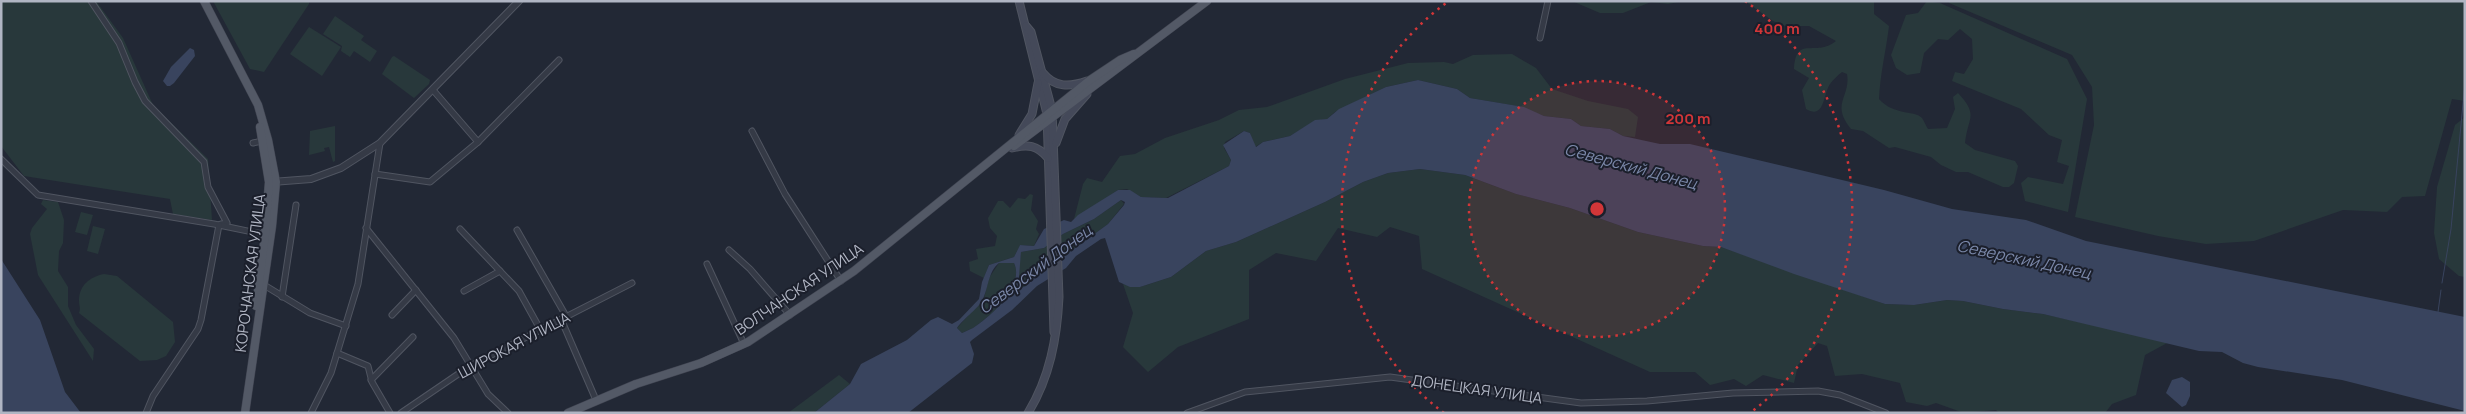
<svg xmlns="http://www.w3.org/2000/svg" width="2466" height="414" font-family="Manrope,sans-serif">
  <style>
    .green { fill: #28383b }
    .water { fill: #39445e; fill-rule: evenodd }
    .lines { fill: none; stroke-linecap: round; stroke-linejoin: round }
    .stream { stroke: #39445e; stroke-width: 1 }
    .minor-casing { stroke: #505561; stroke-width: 7 }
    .tertiary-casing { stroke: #505561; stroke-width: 8 }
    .secondary-casing { stroke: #505561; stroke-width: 9 }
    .primary-casing { stroke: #3f4350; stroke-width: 9 }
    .minor { stroke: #353a46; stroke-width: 5 }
    .tertiary { stroke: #353a46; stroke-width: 6 }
    .secondary { stroke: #444959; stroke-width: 7 }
    .primary { stroke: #535966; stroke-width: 8 }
    .ring { fill: none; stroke: #d23638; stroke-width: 2.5; stroke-dasharray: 2.5 5 }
    .labels { text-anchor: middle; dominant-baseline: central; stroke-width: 4; stroke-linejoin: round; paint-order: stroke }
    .street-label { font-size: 15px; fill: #b0b5c3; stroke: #1b1f2b }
    .water-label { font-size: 16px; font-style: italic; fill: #7b88a9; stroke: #1b1f2b }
    .centre { fill: #d23638; stroke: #1b1f2b; stroke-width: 2.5 }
    .ring-label { font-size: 15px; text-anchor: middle; font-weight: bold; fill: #d23638; stroke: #1b1f2b; stroke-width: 4; stroke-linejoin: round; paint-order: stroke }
  </style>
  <rect width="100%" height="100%" fill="#222835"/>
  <!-- green -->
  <g class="green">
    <path d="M1 1H96L123 38 153 105 208 159 212 220 173 214 170 199 24 176 1 146Z"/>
    <path d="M213 1H309V4L264 72 250 69Z"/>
    <path d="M1572 1H1684L1668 4 1651 2 1623 13H1600Z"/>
    <path d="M1745 1 1874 2V14L1889 26C1886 51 1880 74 1879 99 1894 116 1915 110 1922 118 1924 121 1926 126 1928 129L1947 128 1955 109 1953 97 1958 93C1979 116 1968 116 1965 143L1975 150 2015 161 2018 166 2014 183 2009 187H2003L1968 172H1956L1941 165 1931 157 1895 147 1889 148 1863 131 1851 129C1830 103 1851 97 1847 74L1842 72C1838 75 1833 80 1830 84 1823 94 1825 120 1806 109L1802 90 1809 78 1794 69C1796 34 1815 58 1836 41L1809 26H1785L1773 21Z"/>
    <path d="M1927 1 1940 3 2067 59 2087 99 2068 212 2025 201 2021 183 2028 177 2063 184 2069 166 2057 162 2062 140 2049 135 2021 109 1952 81 1955 72 1964 74 1973 59 1972 39 1960 29 1948 40 1938 39 1924 53 1920 73 1907 75 1896 68 1891 55 1906 15 1918 13Z"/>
    <path d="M1950 1H2465V101L2452 99 2425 196 2402 197 2387 212 2343 210 2254 241 2206 244 2158 236 2075 217 2094 125 2092 87 2072 55 1949 3Z"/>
    <path d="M335 16 364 36 361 40 377 51 370 62 354 51 350 57 341 51 342 46 323 34Z"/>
    <path d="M309 27 341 47 322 76 290 54Z"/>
    <path d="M1512 54 1536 68 1552 89 1588 101 1628 109 1638 117 1635 137 1623 136 1610 129 1581 126 1571 119 1544 116 1517 106 1470 98 1457 89 1418 80 1386 87 1335 112 1327 119 1315 121 1290 136 1263 142 1255 147 1250 133 1244 131 1225 142 1224 148 1231 160 1229 166 1166 198 1141 197 1127 189 1118 190 1074 219 1083 184 1087 178 1102 182 1120 156 1135 154 1165 138 1219 120 1239 110 1267 107 1345 79 1408 63 1444 62 1453 64 1473 55Z"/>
    <path d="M394 56 430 80 429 84 414 98 382 74 392 57Z"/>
    <path d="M2465 117V277L2459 276 2439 259 2434 233 2437 187 2455 125Z"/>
    <path d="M335 126V161L333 162 329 147 324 148 325 151 309 155 310 131Z"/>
    <path d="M1420 169 1465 175 1516 194 1570 208 1638 232 1703 246 1721 247 1885 304 1914 305 1947 300 1963 301 2003 309 2043 314 2169 342 2145 355 2136 395 2112 404 2105 413H1999L1996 410 1964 413 1936 403 1927 406 1906 402 1900 383 1862 374 1835 376 1827 346 1818 343 1798 365 1794 383 1763 375 1746 386 1734 379 1710 385 1695 372H1650L1422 269 1419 236 1390 227 1377 237 1338 228 1316 261 1276 253 1249 270V319L1178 347 1148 372 1123 347 1133 313 1123 284 1140 287 1171 277 1206 251 1236 242 1325 202 1363 182 1388 173Z"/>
    <path d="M1030 194 1033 195 1031 210 1038 221 1036 229 1039 234 1034 246 1020 245 1014 257 989 265 984 278 970 271 969 262 978 259 976 249 995 246 997 236 990 228 988 218 998 201H1003L1010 208 1018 198 1025 199Z"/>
    <path d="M43 200 58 202 64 220 63 243 59 251 58 271 68 287V306L76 325 94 349 93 361 38 275 30 234 32 228 47 209 41 204Z"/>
    <path d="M1121 200 1124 204 1108 224 1071 251 1062 252 1030 278 1026 286 1019 289 1018 274 1021 252 1044 248 1063 234 1094 219Z"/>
    <path d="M81 212 93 215 87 235 75 232Z"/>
    <path d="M93 226 105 229 98 254 87 251Z"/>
    <path d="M999 263H1014C1025 286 990 317 973 328 969 330 966 331 962 333L957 328 984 298 989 278Z"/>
    <path d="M104 274 117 276 173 322 175 342 166 356 157 360 140 361 79 313C81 308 79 306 79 301 79 285 90 277 104 274Z"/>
    <path d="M839 375 850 384 814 413H788Z"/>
  </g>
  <!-- water -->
  <g class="water">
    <path d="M190 48 194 50 195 56 174 83 170 86H167L163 81 171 67Z"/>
    <path d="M1418 80 1457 89 1470 98 1524 107 1544 116 1571 119 1581 126 1610 129 1623 136 1660 144H1690L1884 190 1952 209 2026 220 2086 241 2465 317V411L2342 380 2258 367 2243 363 2222 352 2199 351 2043 314 2003 309 1963 301 1947 300 1914 305 1885 304 1794 274 1721 247 1703 246 1638 232 1570 208 1516 194 1465 175 1420 169 1388 173 1363 182 1325 202 1236 242 1206 251 1171 277 1140 287H1130L1119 282 1106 241 1105 238 1101 239 1076 256 1066 268 1037 286 1012 310 972 340 970 342 974 354 972 363 908 413H814L850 384 861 364 907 340 931 320 938 317 952 324 959 320 979 299 982 282 989 265 1014 257 1020 245 1034 246 1044 229 1064 220 1071 222 1078 215 1118 190H1130L1141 197 1168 198 1229 166 1231 160 1223 145 1244 131 1250 133 1256 147 1263 142 1290 136 1315 120 1327 119 1339 109 1386 87ZM1121 200 1125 202 1124 205 1108 224 1071 251 1062 252 1030 278 1026 286 1018 289 1021 252 1044 248 1063 234 1094 219ZM999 263H1014C1025 286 990 317 973 328 969 330 966 331 962 333L957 328C964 318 980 307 983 299 989 286 988 272 999 263Z"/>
    <path d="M1 259 40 320 65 392 81 413H1Z"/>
    <path d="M2182 377 2190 382V396L2186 405 2182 407 2166 393 2172 380Z"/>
  </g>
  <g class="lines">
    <!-- stream -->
    <g class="stream">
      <path d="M2442 283 2451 229 2465 83"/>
      <path d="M2438 312 2441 290"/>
    </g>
    <defs>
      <g id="minor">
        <path d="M91 1 119 43 135 82 145 101 204 162 208 187 227 223 221 224"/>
        <path d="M1540 38 1548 1"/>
        <path d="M433 90 478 142"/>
        <path d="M752 131 785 194 841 281"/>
        <path d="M253 143 262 141"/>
        <path d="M1 159 38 195 214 224 267 235"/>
        <path d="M375 174 430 182 478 142 559 60"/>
        <path d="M366 228 454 338 488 394 508 413"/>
        <path d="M460 229 519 291 540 329"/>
        <path d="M517 230 566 316"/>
        <path d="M729 250 750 269 790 315"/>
        <path d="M707 264 744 344"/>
        <path d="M264 285 310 313 346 326"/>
        <path d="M464 291 500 271"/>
        <path d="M282 297 296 205"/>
        <path d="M392 315 416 290"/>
        <path d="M561 319 596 400"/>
        <path d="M337 353 368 366 372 382 390 413"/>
        <path d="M371 380 413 337"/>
        <path d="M146 413 153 396 198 329 201 320 219 225"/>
        <path d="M311 413 331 373 358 284 380 143"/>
        <path d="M401 413 470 366 632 283"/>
        <path d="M1187 413 1245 392 1390 377 1581 403 1647 401 1733 393 1818 391 1840 395 1886 413"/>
      </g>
      <path id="tertiary" d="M272 182 311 179 341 168 380 143 519 1"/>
      <g id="secondary">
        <path d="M1019 1 1047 114 1054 332"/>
        <path d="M1026 26 1031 32 1052 110 1059 297C1057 338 1050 377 1028 413"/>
        <path d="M1043 73C1055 88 1070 87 1087 81"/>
        <path d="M1019 135 1032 114 1038 83"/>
        <path d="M1056 143 1065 119 1087 94"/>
        <path d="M1012 148C1028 144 1037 145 1048 158"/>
      </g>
      <g id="primary">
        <path d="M204 1 258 105 268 140 276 182 272 226 245 413"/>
        <path d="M1014 146 1207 1"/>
        <path d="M256 306 265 235 269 182 260 127"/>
        <path d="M568 413 636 384 701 363 748 342 854 271 1090 80 1120 60 1134 54"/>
      </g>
    </defs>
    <!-- minor casing -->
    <use href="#minor" class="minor-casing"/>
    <!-- tertiary casing -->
    <use href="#tertiary" class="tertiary-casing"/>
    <!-- secondary casing -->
    <use href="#secondary" class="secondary-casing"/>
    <!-- primary casing -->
    <use href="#primary" class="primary-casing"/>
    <!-- minor -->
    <use href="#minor" class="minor"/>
    <!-- tertiary -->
    <use href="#tertiary" class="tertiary"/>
    <!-- secondary -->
    <use href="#secondary" class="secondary"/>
    <!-- primary -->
    <use href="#primary" class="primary"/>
  </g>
  <!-- distance rings -->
  <circle cx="1597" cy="209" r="128" fill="#d23638" fill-opacity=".12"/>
  <g class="ring">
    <circle cx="1597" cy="209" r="128"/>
    <path d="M1444 413A255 255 0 0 1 1449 1M1745 1A255 255 0 0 1 1750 413"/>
  </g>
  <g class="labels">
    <!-- street labels -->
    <g class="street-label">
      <text transform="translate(250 273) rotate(-83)">КОРОЧАНСКАЯ УЛИЦА</text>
      <text transform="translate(799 289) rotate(-34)">ВОЛЧАНСКАЯ УЛИЦА</text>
      <text transform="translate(514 345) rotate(-28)">ШИРОКАЯ УЛИЦА</text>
      <text transform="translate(1477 389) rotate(8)">ДОНЕЦКАЯ УЛИЦА</text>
    </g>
    <!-- water labels -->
    <g class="water-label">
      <text transform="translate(1631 166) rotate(15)">Северский Донец</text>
      <text transform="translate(2024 259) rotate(12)">Северский Донец</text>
      <text transform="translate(1035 269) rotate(-37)">Северский Донец</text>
    </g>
  </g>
  <circle cx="1597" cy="209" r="8" class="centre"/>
  <g class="ring-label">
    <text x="1777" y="34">400 m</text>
    <text x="1688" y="124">200 m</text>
  </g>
  <!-- border -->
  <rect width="2466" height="414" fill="none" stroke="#b0b5c3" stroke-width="5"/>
</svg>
